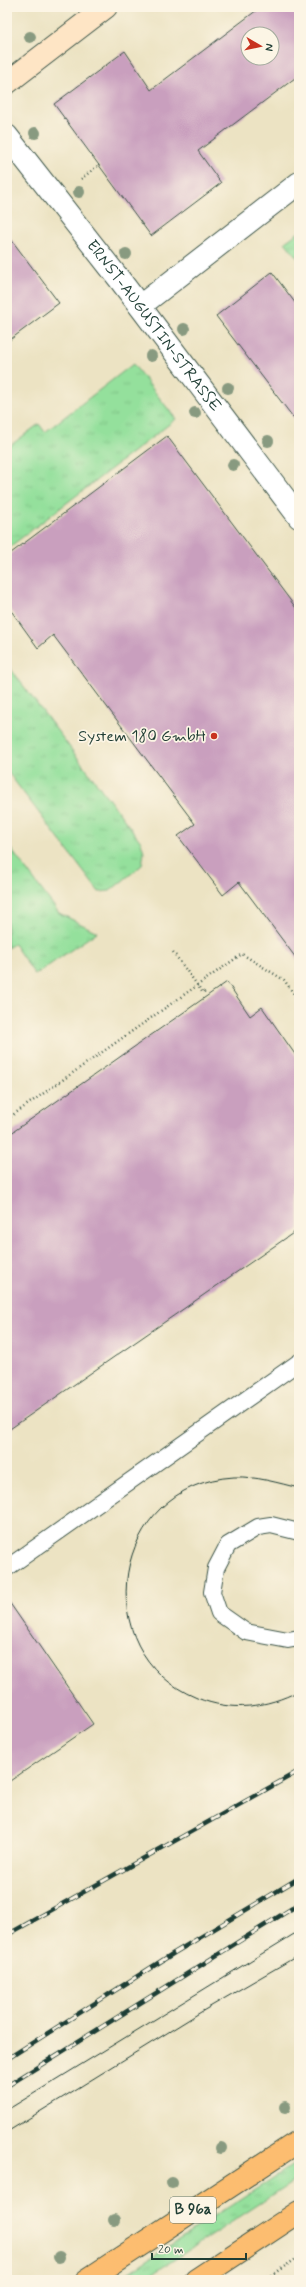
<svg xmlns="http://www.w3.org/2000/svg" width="306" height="2287" font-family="Mynerve,sans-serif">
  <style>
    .grass { fill: url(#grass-tufts); stroke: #5a8e68 }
    .building { fill: #c99fbe; fill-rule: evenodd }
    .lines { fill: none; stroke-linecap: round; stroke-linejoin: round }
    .lane-casing { stroke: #3e5649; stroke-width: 18 }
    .street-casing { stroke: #3e5649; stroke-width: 24 }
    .secondary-casing { stroke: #3e5649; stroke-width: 24 }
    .primary-casing { stroke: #3e5649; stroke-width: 24 }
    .path { stroke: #3e5649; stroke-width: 2.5; stroke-dasharray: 1 3; stroke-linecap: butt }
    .lane { stroke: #fff; stroke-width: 16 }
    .street { stroke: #fff; stroke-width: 22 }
    .secondary { stroke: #fee5c5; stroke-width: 22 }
    .primary { stroke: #fcbd6f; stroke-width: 22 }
    .tram { stroke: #1f3d34; stroke-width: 1 }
    .rail-casing { stroke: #1f3d34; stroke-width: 4.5 }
    .rail { stroke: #fcf5e5; stroke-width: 3; stroke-dasharray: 9; stroke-linecap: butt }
    .tree { fill: #889a80 }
    .poi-dot { fill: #c8321e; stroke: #fcf5e5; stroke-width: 1.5 }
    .labels { text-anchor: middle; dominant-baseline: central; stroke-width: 3.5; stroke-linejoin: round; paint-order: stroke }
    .shield { fill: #fcf5e5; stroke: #617469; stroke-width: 1 }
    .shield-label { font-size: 15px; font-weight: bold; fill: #1f3d34 }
    .street-label { font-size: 16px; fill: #1f3d34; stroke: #fcf5e5 }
    .poi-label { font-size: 16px; fill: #1f3d34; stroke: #fcf5e5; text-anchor: end }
  </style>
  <defs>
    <pattern id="grass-tufts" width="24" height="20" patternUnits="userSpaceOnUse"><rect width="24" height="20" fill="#94e09c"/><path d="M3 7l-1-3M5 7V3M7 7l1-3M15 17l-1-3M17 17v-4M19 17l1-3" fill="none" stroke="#7fc187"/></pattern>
  </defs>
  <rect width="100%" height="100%" fill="#fcf5e5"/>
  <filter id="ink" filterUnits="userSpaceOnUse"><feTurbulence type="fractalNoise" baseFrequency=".025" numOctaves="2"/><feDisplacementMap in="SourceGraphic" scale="8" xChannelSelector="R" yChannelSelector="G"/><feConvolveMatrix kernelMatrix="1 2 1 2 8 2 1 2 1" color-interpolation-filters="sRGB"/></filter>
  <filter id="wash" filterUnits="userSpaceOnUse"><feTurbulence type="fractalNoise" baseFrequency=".012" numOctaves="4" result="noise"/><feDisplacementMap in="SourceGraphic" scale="16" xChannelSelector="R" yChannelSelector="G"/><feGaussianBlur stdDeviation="0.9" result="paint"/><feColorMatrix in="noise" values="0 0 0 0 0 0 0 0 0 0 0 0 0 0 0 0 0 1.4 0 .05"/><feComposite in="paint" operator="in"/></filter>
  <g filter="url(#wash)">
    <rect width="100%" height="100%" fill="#ece3c3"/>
    <!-- grass -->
    <g class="grass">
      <path d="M299 232V260L285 242Z"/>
      <path d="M133 364 176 419 7 549V448L39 424 45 432Z"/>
      <path d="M7 664 141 842 144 852 142 865 110 891 99 892 7 771Z"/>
      <path d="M7 844 59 913 97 932 35 975 14 944 7 948Z"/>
      <path d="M299 2161V2178L143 2280H117Z"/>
    </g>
    <g id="blocks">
      <!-- building -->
      <g class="building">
        <path d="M261 7H299V75L198 151 221 183 151 236 54 104 125 51 151 90ZM248 34H272V58H248Z"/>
        <path d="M7 234 59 303 7 342Z"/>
        <path d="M272 272 299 308V425L216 316Z"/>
        <path d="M167 436 299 612V962L239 882 223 895 178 836 195 824 53 635 38 648 7 605V556Z"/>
        <path d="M227 982 250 1016 262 1007 299 1060V1229L7 1431V1136Z"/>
        <path d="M7 1599 93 1724 7 1783Z"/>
      </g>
    </g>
  </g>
  <g filter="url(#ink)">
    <use href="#blocks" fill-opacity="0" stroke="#3e5649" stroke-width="1"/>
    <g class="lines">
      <defs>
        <g id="lane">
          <path d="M299 1532 271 1525 258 1527 228 1545 216 1568 212 1592 219 1613 246 1632 288 1640 299 1638"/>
          <path d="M7 1568 299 1362"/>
        </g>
        <g id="street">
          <path id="s1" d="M7 136 120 280 299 517"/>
          <path d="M140 306 299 183"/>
        </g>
        <path id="secondary" d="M7 83 106 7"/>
        <g id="primary">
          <path d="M87 2280 299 2141"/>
          <path d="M196 2280 299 2212"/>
        </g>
      </defs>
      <!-- lane casing -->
      <use href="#lane" class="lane-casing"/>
      <!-- street casing -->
      <use href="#street" class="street-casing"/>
      <!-- secondary casing -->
      <use href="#secondary" class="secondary-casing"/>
      <!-- primary casing -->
      <use href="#primary" class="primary-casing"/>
      <!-- path -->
      <g class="path">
        <path d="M81 179 99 165"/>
        <path d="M173 952 203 993 206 990"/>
        <path d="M7 1119 242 954 284 980 299 1001"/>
        <path d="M264 2280 299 2257"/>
      </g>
      <!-- lane -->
      <use href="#lane" class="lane"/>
      <!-- street -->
      <use href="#street" class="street"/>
      <!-- secondary -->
      <use href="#secondary" class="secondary"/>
      <!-- primary -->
      <use href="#primary" class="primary"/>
      <!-- tram -->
      <g class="tram">
        <path d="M299 1488C278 1483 256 1476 234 1477 112 1484 85 1652 197 1698 232 1712 266 1708 299 1691"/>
        <path d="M7 2110 299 1931"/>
        <path d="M7 2132 201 2012 299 1955"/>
      </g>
      <defs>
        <g id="rail">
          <path d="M7 1935 299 1771"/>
          <path d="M7 2059 174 1953 299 1878"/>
          <path d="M7 2086 299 1904"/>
        </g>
      </defs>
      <!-- rail casing -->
      <use href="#rail" class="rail-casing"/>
      <!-- rail -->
      <use href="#rail" class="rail"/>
    </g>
    <!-- trees -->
    <g class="tree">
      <circle cx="30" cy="37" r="6"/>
      <circle cx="35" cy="133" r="6"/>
      <circle cx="79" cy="192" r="6"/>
      <circle cx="126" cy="254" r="6"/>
      <circle cx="184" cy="329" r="6"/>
      <circle cx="151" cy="356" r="6"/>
      <circle cx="228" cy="388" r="6"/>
      <circle cx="195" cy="413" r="6"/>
      <circle cx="268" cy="441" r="6"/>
      <circle cx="233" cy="465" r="6"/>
      <circle cx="285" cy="2107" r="6"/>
      <circle cx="221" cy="2148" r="6"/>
      <circle cx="172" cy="2183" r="6"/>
      <circle cx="114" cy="2220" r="6"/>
      <circle cx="59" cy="2257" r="6"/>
    </g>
  </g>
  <!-- markers -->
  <circle class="poi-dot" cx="214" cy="736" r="4"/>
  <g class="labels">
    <!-- shield labels -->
    <rect class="shield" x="170" y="2197" width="46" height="26" rx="3"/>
    <g class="shield-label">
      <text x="193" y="2210">B 96a</text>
    </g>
    <!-- street labels -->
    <g class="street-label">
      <text stroke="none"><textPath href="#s1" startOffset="240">ERNST-AUGUSTIN-STRASSE</textPath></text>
    </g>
    <!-- poi labels -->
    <g class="poi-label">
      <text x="206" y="736">System 180 GmbH</text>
    </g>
  </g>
  <!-- margin -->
  <rect width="306" height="2287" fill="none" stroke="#fcf5e5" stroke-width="24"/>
  <!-- north arrow -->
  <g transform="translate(260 46) rotate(99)"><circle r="19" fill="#fcf5e5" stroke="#a4ab9e"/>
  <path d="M0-3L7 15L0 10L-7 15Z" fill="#c8321e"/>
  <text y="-6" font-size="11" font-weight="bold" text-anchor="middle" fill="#1f3d34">N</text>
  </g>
  <!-- scale -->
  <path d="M152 2253v6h94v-6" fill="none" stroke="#1f3d34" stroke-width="2"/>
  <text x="158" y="2253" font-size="12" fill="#1f3d34" stroke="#fcf5e5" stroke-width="3" paint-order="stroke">20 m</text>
</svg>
